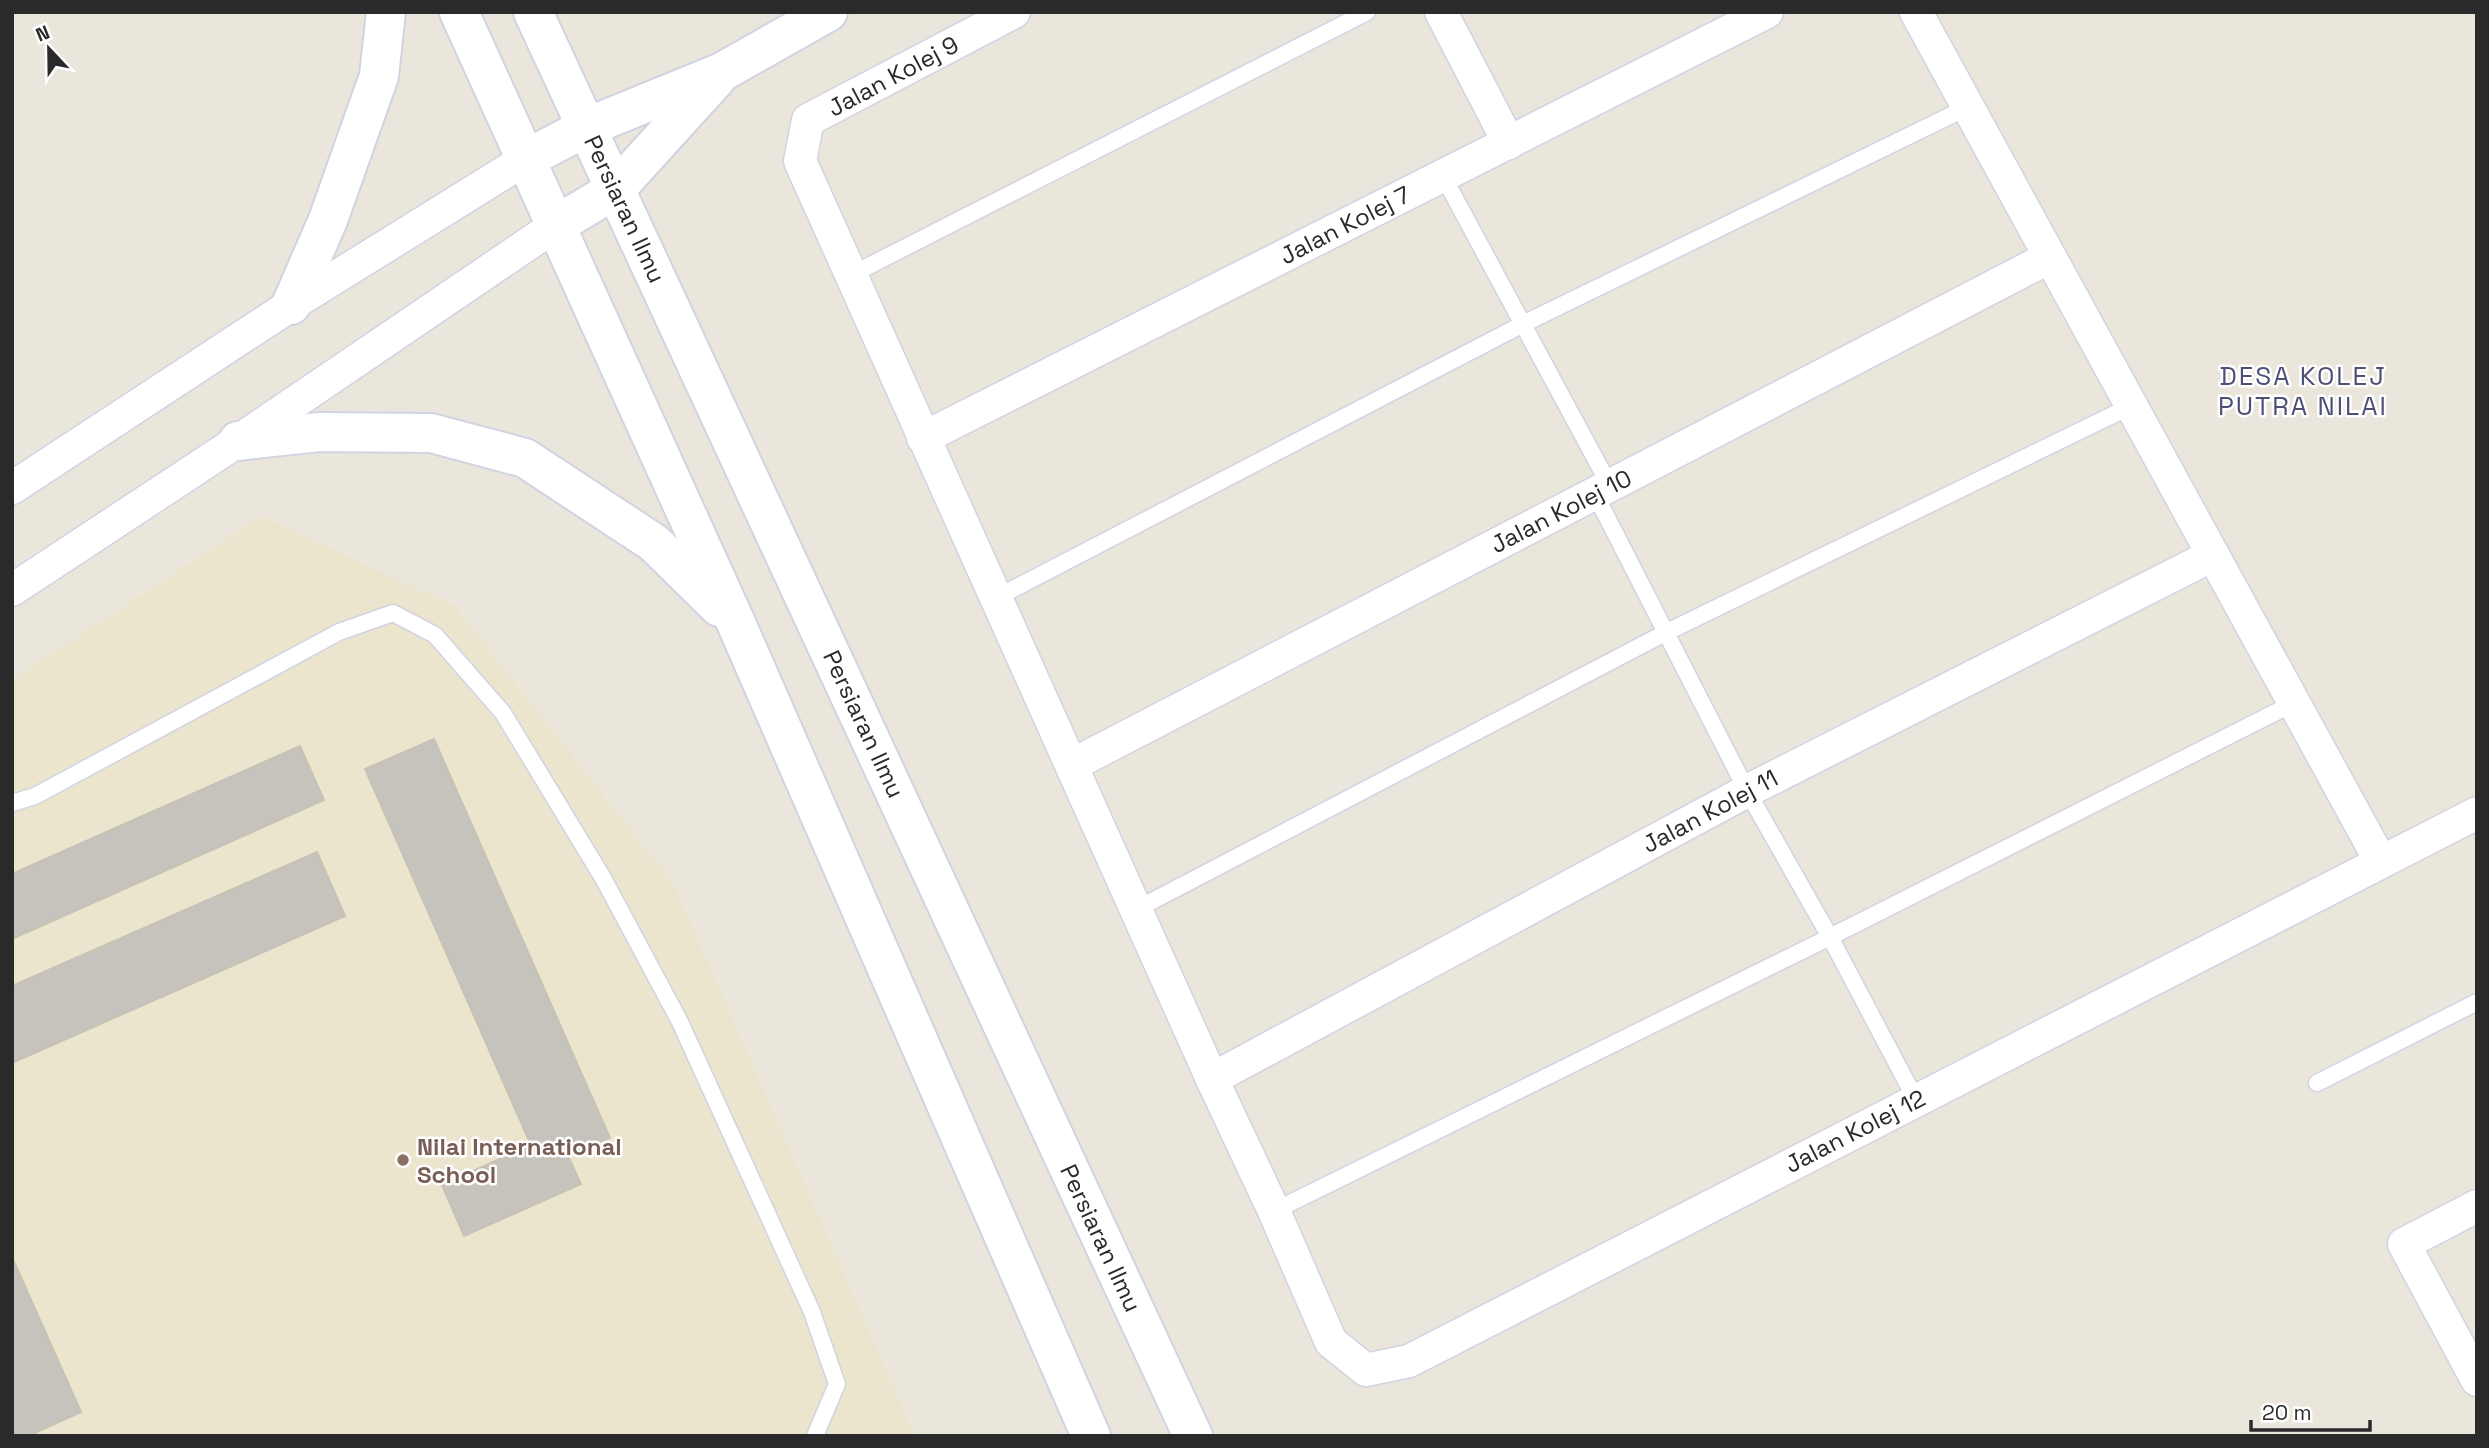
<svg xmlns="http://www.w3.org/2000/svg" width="2489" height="1448" font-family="'Space Grotesk',sans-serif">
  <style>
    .education { fill: #ece5cd }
    .building { fill: #c6c3bc; stroke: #c6c2b6; stroke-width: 2 }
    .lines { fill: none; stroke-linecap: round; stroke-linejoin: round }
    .lane-casing { stroke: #d2d3e2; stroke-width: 19 }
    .street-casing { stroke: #d2d3e2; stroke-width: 35 }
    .secondary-casing { stroke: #d2d3e2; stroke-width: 42 }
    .lane { stroke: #fff; stroke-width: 16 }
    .street { stroke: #fff; stroke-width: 32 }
    .secondary { stroke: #fff; stroke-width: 38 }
    .education-dot { fill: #8d6e63; stroke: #fff; stroke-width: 2.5 }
    .labels { text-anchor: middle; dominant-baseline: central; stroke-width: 5; stroke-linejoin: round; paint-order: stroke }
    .street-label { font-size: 24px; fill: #2a2a2a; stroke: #fff }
    .education-label { font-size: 24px; font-weight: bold; fill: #785e54; stroke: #fff; text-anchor: start }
    .neighbourhood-label { font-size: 26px; letter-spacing: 2px; fill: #4d4f77; stroke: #fff }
  </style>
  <rect width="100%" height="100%" fill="#ebe6dc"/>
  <!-- education -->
  <path class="education" d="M261 516 455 606 674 885 915 1436H12V680Z"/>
  <!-- building -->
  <g class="building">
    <path d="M434 739 610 1138 568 1156 581 1184 464 1236 442 1185 531 1145 365 769Z"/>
    <path d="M300 746 324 800 12 939V874Z"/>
    <path d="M317 852 345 916 12 1063V986Z"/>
    <path d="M12 1257 81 1412 28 1436H12Z"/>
  </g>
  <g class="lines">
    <defs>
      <g id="lane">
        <path d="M1443 176 1610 486"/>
        <path d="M851 275 1367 12"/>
        <path d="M1595 494 1747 791 1830 937 1916 1100"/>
        <path d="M996 598 1523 324 1968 107"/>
        <path d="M12 803 35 796 339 632 393 613 435 635 503 713 603 878 680 1022 812 1312 837 1384 815 1436"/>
        <path d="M1137 909 1665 633 2131 406"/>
        <path d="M2317 1083 2477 1002"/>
        <path d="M1274 1211 1830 937 2294 703"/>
      </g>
      <g id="street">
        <path d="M1014 12 808 120 800 161 1212 1079 1274 1211 1331 1342 1366 1370 1409 1361 2477 813"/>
        <path d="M1441 12 1509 143"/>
        <path d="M1916 12 2381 862"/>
        <path d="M923 438 1767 12"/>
        <path d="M12 488 291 305 526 159"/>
        <path d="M12 590 238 441 556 225"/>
        <path d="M1072 765 2050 257"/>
        <path d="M1212 1079 1747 791 2213 555"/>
        <path d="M2477 1206 2404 1244 2477 1380"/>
      </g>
      <g id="secondary">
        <path d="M459 12 736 623 1091 1436"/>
        <path d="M533 12 1193 1436"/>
        <path d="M526 159 587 127 722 72 828 12"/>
        <path d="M556 225 616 189 716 79"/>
        <path d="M291 305 328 220 379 76 386 12"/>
        <path d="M238 441 319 432 431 433 525 458 654 543 719 607"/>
      </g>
    </defs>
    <!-- lane casing -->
    <use href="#lane" class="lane-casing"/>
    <!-- street casing -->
    <use href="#street" class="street-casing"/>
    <!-- secondary casing -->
    <use href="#secondary" class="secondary-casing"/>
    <!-- lane -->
    <use href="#lane" class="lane"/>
    <!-- street -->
    <use href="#street" class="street"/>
    <!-- secondary -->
    <use href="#secondary" class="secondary"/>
  </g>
  <!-- markers -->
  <circle class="education-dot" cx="403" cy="1160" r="7"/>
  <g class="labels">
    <!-- street labels -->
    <g class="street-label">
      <text transform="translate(893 76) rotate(-28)">Jalan Kolej 9</text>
      <text transform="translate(625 209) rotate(65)">Persiaran Ilmu</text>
      <text transform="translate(1345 225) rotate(-27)">Jalan Kolej 7</text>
      <text transform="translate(1561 511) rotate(-27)">Jalan Kolej 10</text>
      <text transform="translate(864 724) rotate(65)">Persiaran Ilmu</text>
      <text transform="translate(1710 811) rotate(-28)">Jalan Kolej 11</text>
      <text transform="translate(1855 1131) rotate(-27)">Jalan Kolej 12</text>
      <text transform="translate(1101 1238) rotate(65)">Persiaran Ilmu</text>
    </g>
    <!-- education labels -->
    <g class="education-label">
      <text x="417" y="1146">Nilai International<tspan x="417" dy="28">School</tspan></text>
    </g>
    <!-- neighbourhood labels -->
    <g class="neighbourhood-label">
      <text x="2303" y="376">DESA KOLEJ<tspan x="2303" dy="30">PUTRA NILAI</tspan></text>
    </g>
  </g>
  <!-- border -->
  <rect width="2489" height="1448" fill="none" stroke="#2a2a2a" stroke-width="28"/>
  <!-- north arrow -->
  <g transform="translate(49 49) rotate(338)" stroke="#ffffff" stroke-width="5" paint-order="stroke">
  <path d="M0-5L12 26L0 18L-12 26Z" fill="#2a2a2a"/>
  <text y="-10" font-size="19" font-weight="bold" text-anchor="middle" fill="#2a2a2a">N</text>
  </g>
  <!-- scale -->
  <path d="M2251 1420v10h119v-10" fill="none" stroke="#2a2a2a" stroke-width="3.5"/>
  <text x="2262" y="1420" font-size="21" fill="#2a2a2a" stroke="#ffffff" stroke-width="5" paint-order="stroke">20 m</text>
</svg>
